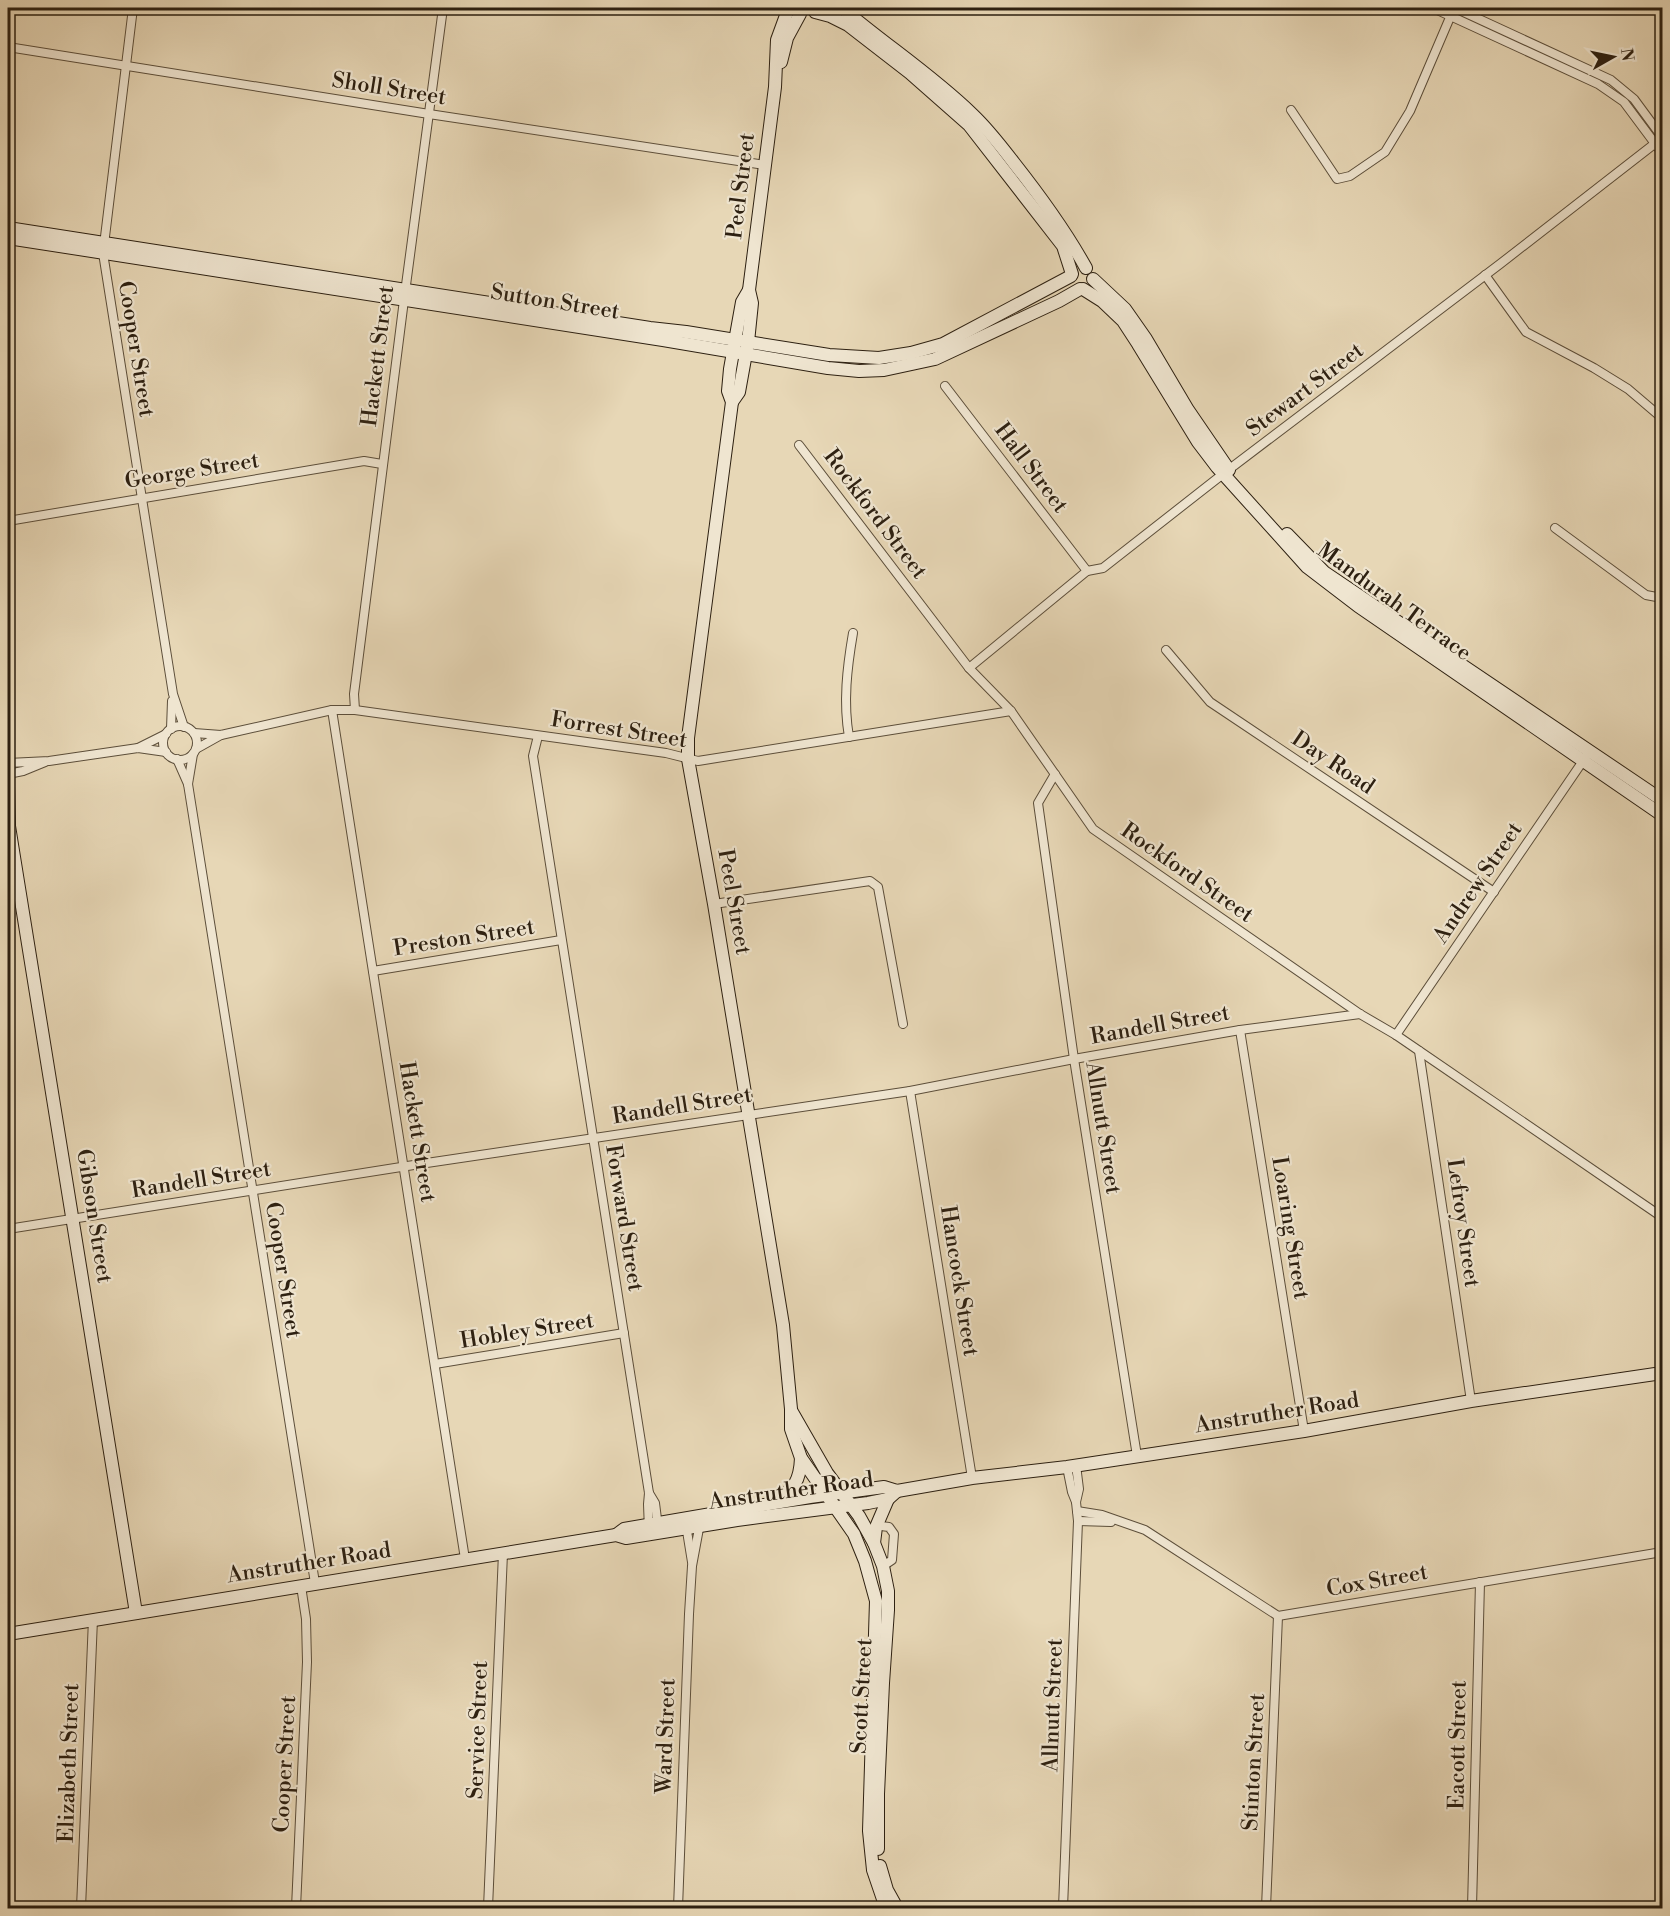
<svg xmlns="http://www.w3.org/2000/svg" width="1670" height="1916" font-family="'Libre Bodoni',serif">
  <style>
    .lines { fill: none; stroke-linecap: round; stroke-linejoin: round }
    .street-casing { stroke: #5c4e3a; stroke-width: 10 }
    .secondary-casing { stroke: #2d2011; stroke-width: 14 }
    .street { stroke: #efe5d0; stroke-width: 8 }
    .secondary { stroke: #efe5d0; stroke-width: 12 }
    .labels { text-anchor: middle; dominant-baseline: central; stroke-width: 4.5; stroke-linejoin: round; paint-order: stroke }
    .street-label { font-size: 22px; fill: #2d2011; stroke: #efe5d0 }
  </style>
  <rect width="100%" height="100%" fill="#e7d7b6"/>
  <filter id="stains"><feTurbulence type="fractalNoise" baseFrequency=".00333" numOctaves="4"/><feColorMatrix values="0 0 0 0 .2 0 0 0 0 .09 0 0 0 0 .02 0 0 0 .5 -.17"/></filter>
  <radialGradient id="worn" r=".72"><stop offset=".6" stop-color="#630" stop-opacity="0"/><stop offset="1" stop-color="#630" stop-opacity=".3"/></radialGradient>
  <g class="lines">
    <defs>
      <g id="street">
        <path d="M133 8 103 253 173 694 184 727"/>
        <path d="M1433 8 1598 84 1624 102 1662 153"/>
        <path d="M1455 8 1611 80 1634 99 1662 137"/>
        <path d="M8 47 429 114 765 165"/>
        <path d="M1291 110 1337 179 1350 176 1385 152 1410 111 1454 8"/>
        <path d="M1485 275 1526 332 1594 368 1628 389 1662 418"/>
        <path d="M945 386 1087 571"/>
        <path d="M799 445 969 668 1011 711 1093 829 1360 1014 1396 1035 1662 1217"/>
        <path d="M8 521 364 461 382 464"/>
        <path d="M1555 528 1646 595 1662 598"/>
        <path d="M1166 650 1210 702 1494 892"/>
        <path d="M969 668 1087 571 1103 568 1223 474 1500 264 1662 138"/>
        <path d="M332 710 465 1559"/>
        <path d="M355 710 354 694 404 300 443 8"/>
        <circle cx="180" cy="743" r="17"/>
        <path d="M171 729 172 701"/>
        <path d="M194 733 221 735 332 710H355L666 753 698 761 1011 711"/>
        <path d="M538 736 533 756 649 1493 648 1504 649 1530"/>
        <path d="M849 737C843 702 847 668 853 633"/>
        <path d="M138 748 166 734"/>
        <path d="M196 749 221 735"/>
        <path d="M177 759 188 784 315 1583"/>
        <path d="M8 763 49 761 138 748 166 752"/>
        <path d="M8 774 23 771 45 762"/>
        <path d="M1055 774 1038 803 1074 1059 1137 1456"/>
        <path d="M188 784 193 754"/>
        <path d="M714 904 870 881 878 887 903 1024"/>
        <path d="M373 971 561 940"/>
        <path d="M1240 1030 1304 1431"/>
        <path d="M1396 1035 1585 758"/>
        <path d="M1419 1051 1471 1401"/>
        <path d="M910 1091 972 1478"/>
        <path d="M8 1229 420 1164 910 1091 1074 1059 1240 1030 1360 1014"/>
        <path d="M435 1364 624 1333"/>
        <path d="M1067 1467 1072 1492 1076 1502"/>
        <path d="M649 1493 655 1503 658 1527"/>
        <path d="M1077 1511 1102 1515 1145 1530 1278 1616 1662 1552"/>
        <path d="M1078 1521 1111 1522"/>
        <path d="M686 1525 692 1562"/>
        <path d="M881 1526 889 1527 894 1534 892 1560 883 1566"/>
        <path d="M81 1908 93 1619"/>
        <path d="M296 1908 307 1662 306 1619 301 1586"/>
        <path d="M488 1908 503 1553"/>
        <path d="M678 1908 689 1614 692 1566 700 1523"/>
        <path d="M1063 1908 1078 1521 1076 1502 1079 1489 1076 1465"/>
        <path d="M1266 1908 1278 1616"/>
        <path d="M1472 1908 1480 1582"/>
      </g>
      <g id="secondary">
        <path d="M842 8C884 44 932 75 972 114 988 129 1001 146 1014 163 1040 196 1065 230 1086 268"/>
        <path d="M815 12 830 16 848 25 910 73 969 125 1063 246 1072 274"/>
        <path d="M781 62 787 38 800 14"/>
        <path d="M8 228 650 328 686 332 829 355 879 358 911 353 943 344 1071 276"/>
        <path d="M8 238 663 340 828 368 859 371 884 370 935 359 1059 301 1080 289"/>
        <path d="M1093 279 1125 309 1146 339 1188 410 1229 470"/>
        <path d="M1083 289 1102 301 1123 321 1138 344 1198 442 1217 467 1307 567 1358 606 1662 815"/>
        <path d="M749 290 742 302 730 369 728 391 732 402 688 738V759L714 904 783 1325 791 1409V1429L801 1458 854 1534 865 1561 876 1601 869 1831 873 1870 886 1908"/>
        <path d="M732 402 739 392 748 342 752 303 749 290 775 87 777 40 788 10"/>
        <path d="M1287 534 1324 572 1662 800"/>
        <path d="M8 786 9 826 136 1613"/>
        <path d="M792 1412 827 1473 859 1516 874 1543 883 1566 888 1591V1610L883 1683 878 1794V1849"/>
        <path d="M776 1501C794 1488 800 1482 801 1458"/>
        <path d="M616 1535 624 1529 810 1497 884 1487 897 1491 972 1478 1067 1467 1304 1431 1471 1401 1662 1373"/>
        <path d="M874 1543 876 1527 888 1499"/>
        <path d="M8 1634 616 1535 626 1538 737 1520 868 1503 888 1499 897 1491"/>
        <path d="M880 1866 887 1890 897 1908"/>
      </g>
    </defs>
    <!-- street casing -->
    <use href="#street" class="street-casing"/>
    <!-- secondary casing -->
    <use href="#secondary" class="secondary-casing"/>
    <!-- street -->
    <use href="#street" class="street"/>
    <!-- secondary -->
    <use href="#secondary" class="secondary"/>
  </g>
  <g class="labels">
    <!-- street labels -->
    <g class="street-label">
      <text transform="translate(389 89) rotate(9)">Sholl Street</text>
      <text transform="translate(741 186) rotate(-83)">Peel Street</text>
      <text transform="translate(555 302) rotate(9)">Sutton Street</text>
      <text transform="translate(136 349) rotate(81)">Cooper Street</text>
      <text transform="translate(378 356) rotate(-83)">Hackett Street</text>
      <text transform="translate(1305 390) rotate(-37)">Stewart Street</text>
      <text transform="translate(1031 468) rotate(53)">Hall Street</text>
      <text transform="translate(192 471) rotate(-9)">George Street</text>
      <text transform="translate(875 514) rotate(53)">Rockford Street</text>
      <text transform="translate(1394 602) rotate(36)">Mandurah Terrace</text>
      <text transform="translate(619 730) rotate(9)">Forrest Street</text>
      <text transform="translate(1333 763) rotate(34)">Day Road</text>
      <text transform="translate(1187 873) rotate(35)">Rockford Street</text>
      <text transform="translate(1478 883) rotate(-56)">Andrew Street</text>
      <text transform="translate(734 902) rotate(80)">Peel Street</text>
      <text transform="translate(464 938) rotate(-9)">Preston Street</text>
      <text transform="translate(1160 1025) rotate(-10)">Randell Street</text>
      <text transform="translate(682 1106) rotate(-9)">Randell Street</text>
      <text transform="translate(1103 1128) rotate(81)">Allnutt Street</text>
      <text transform="translate(417 1132) rotate(81)">Hackett Street</text>
      <text transform="translate(201 1180) rotate(-9)">Randell Street</text>
      <text transform="translate(94 1216) rotate(81)">Gibson Street</text>
      <text transform="translate(624 1218) rotate(81)">Forward Street</text>
      <text transform="translate(1463 1223) rotate(82)">Lefroy Street</text>
      <text transform="translate(1290 1228) rotate(81)">Loaring Street</text>
      <text transform="translate(283 1270) rotate(81)">Cooper Street</text>
      <text transform="translate(959 1281) rotate(81)">Hancock Street</text>
      <text transform="translate(527 1331) rotate(-9)">Hobley Street</text>
      <text transform="translate(1277 1413) rotate(-9)">Anstruther Road</text>
      <text transform="translate(791 1491) rotate(-8)">Anstruther Road</text>
      <text transform="translate(309 1563) rotate(-9)">Anstruther Road</text>
      <text transform="translate(1377 1581) rotate(-10)">Cox Street</text>
      <text transform="translate(862 1696) rotate(-87)">Scott Street</text>
      <text transform="translate(1053 1705) rotate(-88)">Allnutt Street</text>
      <text transform="translate(478 1730) rotate(-88)">Service Street</text>
      <text transform="translate(666 1736) rotate(-88)">Ward Street</text>
      <text transform="translate(1458 1745) rotate(-89)">Eacott Street</text>
      <text transform="translate(1254 1762) rotate(-87)">Stinton Street</text>
      <text transform="translate(69 1763) rotate(-88)">Elizabeth Street</text>
      <text transform="translate(285 1764) rotate(-87)">Cooper Street</text>
    </g>
  </g>
  <!-- margin -->
  <rect width="1670" height="1916" fill="none" stroke="#e7d7b6" stroke-width="30"/>
  <rect x="9" y="9" width="1652" height="1898" fill="none" stroke="#2d2011" stroke-width="3"/>
  <rect x="15" y="15" width="1640" height="1886" fill="none" stroke="#2d2011" stroke-width="1.5"/>
  <!-- north arrow -->
  <g transform="translate(1613 57) rotate(81)" stroke="#efe5d0" stroke-width="4.5" paint-order="stroke">
  <path d="M0-4.5L10 22L0 15L-10 22Z" fill="#2d2011"/>
  <text y="-9" font-size="16" font-weight="bold" text-anchor="middle" fill="#2d2011">N</text>
  </g>
  <rect width="100%" height="100%" filter="url(#stains)"/>
  <rect width="100%" height="100%" fill="url(#worn)"/>
</svg>
